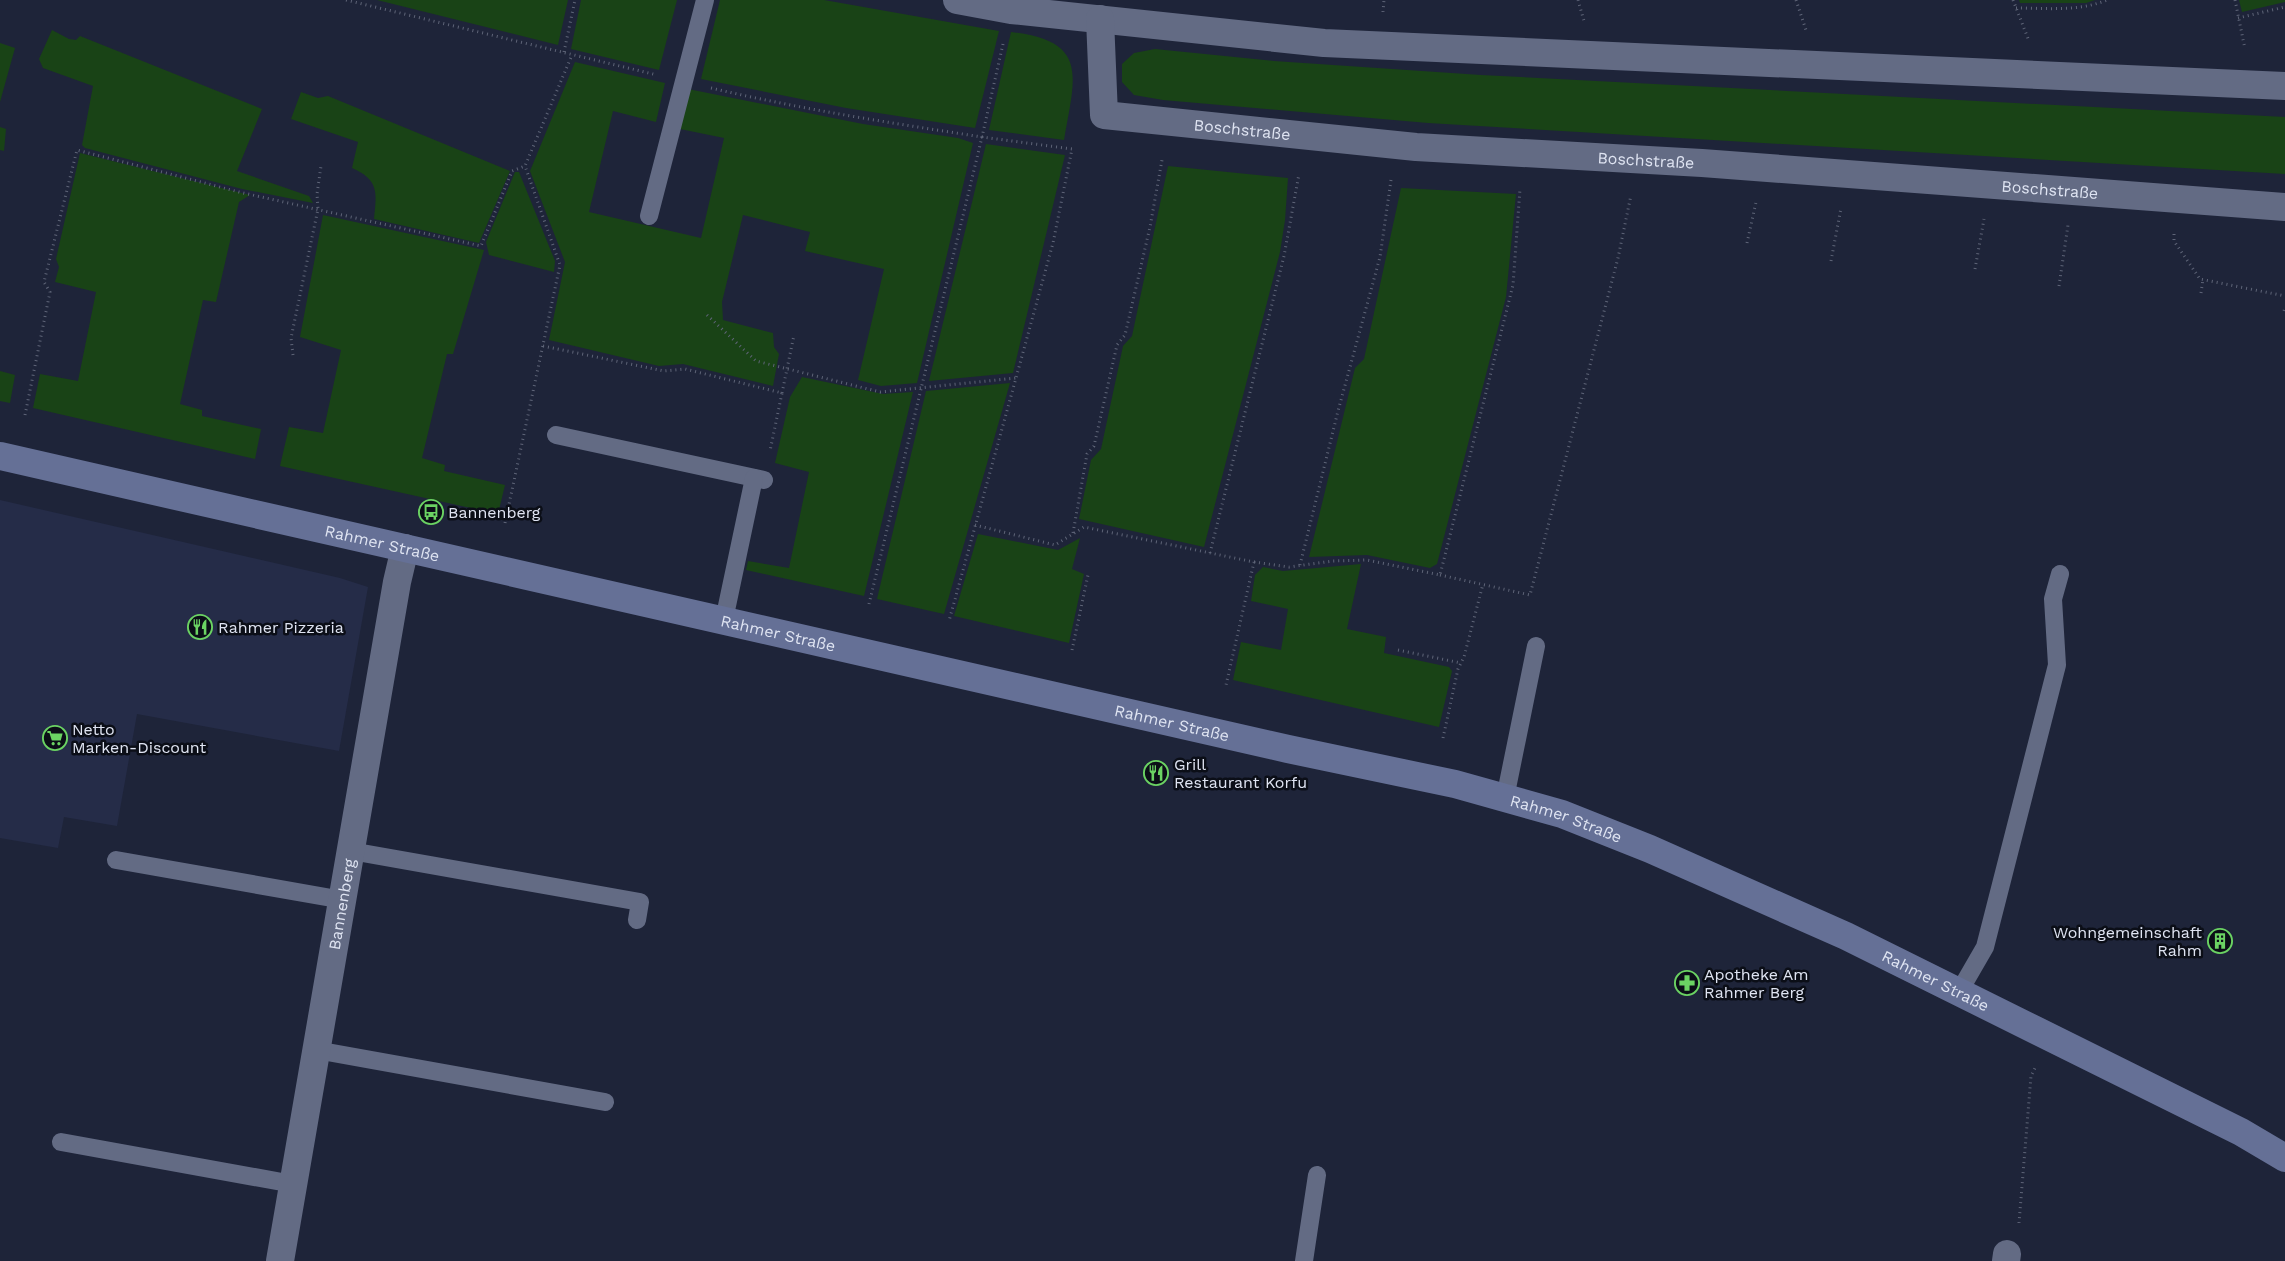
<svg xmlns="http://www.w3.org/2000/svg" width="2285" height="1261" font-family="'Work Sans',sans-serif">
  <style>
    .built { fill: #252c48 }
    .green { fill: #194316 }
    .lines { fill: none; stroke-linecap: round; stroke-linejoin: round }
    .path { stroke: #5f6578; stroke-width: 3; stroke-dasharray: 1 4; stroke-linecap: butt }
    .service { stroke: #636b84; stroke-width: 18 }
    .minor { stroke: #636b84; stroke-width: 28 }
    .secondary { stroke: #657096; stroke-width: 28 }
    .labels { text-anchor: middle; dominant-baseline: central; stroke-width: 5; stroke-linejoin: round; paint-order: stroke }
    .street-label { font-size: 16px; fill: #dfe4f2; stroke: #0b0e17 }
    .poi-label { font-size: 16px; fill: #dfe4f2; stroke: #0b0e17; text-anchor: start }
  </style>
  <rect width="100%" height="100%" fill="#1e2439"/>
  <!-- built -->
  <path class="built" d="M0 500 340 578 368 587 339 751 137 714 117 826 64 817 58 848 0 838Z"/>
  <!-- green -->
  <g class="green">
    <path d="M377 0H568L558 45Z"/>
    <path d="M581 0H677L659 70 571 49Z"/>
    <path d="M720 0H824L999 31 975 128 846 108 701 79Z"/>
    <path d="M2019 0H2095L2086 3H2020Z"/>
    <path d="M2239 0H2285V2L2242 12Z"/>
    <path d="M52 30 69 39 76 40 80 36 262 109 237 171 309 196 313 203 242 189 85 148 82 145 93 86 43 68 39 59Z"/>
    <path d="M1011 32C1091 41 1074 79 1064 140L989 130Z"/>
    <path d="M0 43 15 48 0 102Z"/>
    <path d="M1155 49 1274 61 1481 75 2285 117V174L1428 123 1163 100 1134 95 1122 82V64L1134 53Z"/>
    <path d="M575 62 665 83 656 122 613 111 589 212 701 238 724 138 680 129 688 89 863 124 958 138 973 143 917 383 881 386 858 380 884 269 805 251 810 232 743 215 722 302 723 320 773 333 774 347 779 354 773 386 683 364 659 366 549 340 565 262 530 171Z"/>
    <path d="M301 92 318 98 328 96 510 171 479 243 374 219C377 192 379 180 352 168L358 142 291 119Z"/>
    <path d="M0 127 6 129 4 151 0 150Z"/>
    <path d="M986 144 1065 155 1013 373 929 381Z"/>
    <path d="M80 153 250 195 239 202 216 302 203 300 180 404 202 410V416L261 429 255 459 33 408 40 374 78 381 96 292 55 282 59 267 56 259Z"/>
    <path d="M1168 166 1288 178 1285 220 1280 252 1204 547 1079 519 1091 460 1101 449 1123 346 1132 336Z"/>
    <path d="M515 172H519L555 261 554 272 489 255 486 242Z"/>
    <path d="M1401 188 1516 194 1506 297 1437 564 1430 568 1367 555 1309 557 1355 368 1364 359Z"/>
    <path d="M323 215 484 250 453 354H447L422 458 445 465 444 471 505 485 498 514 280 466 289 427 323 433 341 350 300 337Z"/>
    <path d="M0 371 15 375 10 403 0 401Z"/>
    <path d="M802 377 883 394 913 392 864 596 746 570 748 561 789 568 809 472 775 463 790 397Z"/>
    <path d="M1010 383 944 614 877 599 926 391Z"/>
    <path d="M978 534 1058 550 1080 538 1072 569 1084 574 1069 643 954 616Z"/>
    <path d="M1361 564 1347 629 1386 637 1384 653 1449 667 1452 671 1439 727 1233 680 1241 642 1281 650 1288 609 1251 601 1255 575 1263 567 1283 571Z"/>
  </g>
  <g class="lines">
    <!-- path -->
    <g class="path">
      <path d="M346 0 657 75"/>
      <path d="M1578 0 1584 21"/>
      <path d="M1796 0 1806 30"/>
      <path d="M2013 0 2029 41"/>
      <path d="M2235 0 2245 49"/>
      <path d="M2016 8C2046 8 2078 12 2107 0"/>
      <path d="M1383 12 1384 0"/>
      <path d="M2238 18 2285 7"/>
      <path d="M1003 44 982 137 1072 149 1053 243 1016 378"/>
      <path d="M564 52 575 0"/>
      <path d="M711 88C800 109 891 123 982 137L869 604"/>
      <path d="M2174 234V241L2200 279 2285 296"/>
      <path d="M1747 243 1756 202"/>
      <path d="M1831 261 1841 208"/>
      <path d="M1975 269 1984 219"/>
      <path d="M2059 286 2068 225"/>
      <path d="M2201 293 2203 279"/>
      <path d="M2284 311 2285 308"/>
      <path d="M707 315 756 361 880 392 1016 378 949 621"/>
      <path d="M543 346 664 371 685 369 782 393 770 451"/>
      <path d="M293 355 291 338 318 209 317 194 321 166"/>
      <path d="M782 393 794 335"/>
      <path d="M25 415 50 292 44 282 77 150 239 192 481 246 512 171 525 166 572 55"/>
      <path d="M505 523 560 265 525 166"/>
      <path d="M975 525 1055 545 1084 527 1254 562 1226 685"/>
      <path d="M1073 533 1087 454 1094 446 1117 345 1125 335 1150 227 1162 160"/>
      <path d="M1210 553 1284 256 1299 174"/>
      <path d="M1254 562 1289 567 1333 561 1367 560 1440 575 1513 285 1520 189"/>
      <path d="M1300 565 1338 411 1380 257 1391 180"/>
      <path d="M1440 575 1530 595 1618 258 1631 195"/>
      <path d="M1072 650 1088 575"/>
      <path d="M1398 650 1461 663"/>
      <path d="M1443 738 1458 669 1464 657 1483 584"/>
      <path d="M2019 1223 2031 1076 2035 1068"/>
    </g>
    <!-- service -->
    <g class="service">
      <path d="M649 216 705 0"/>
      <path d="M556 435 764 480"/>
      <path d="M724 620 754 478"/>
      <path d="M1505 798 1536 646"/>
      <path d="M351 851 640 902 637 920"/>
      <path d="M116 860 343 900"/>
      <path d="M1959 992 1985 947 2057 665 2053 599 2060 574"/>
      <path d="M316 1050 605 1102"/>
      <path d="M61 1142 293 1184"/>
      <path d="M1304 1261 1317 1175"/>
    </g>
    <!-- minor -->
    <g class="minor">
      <path d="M957 0 1011 10 1324 43 2285 86"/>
      <path id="s1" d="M1100 19 1104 115 1416 147 1702 163 2285 207"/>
      <path id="s2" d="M280 1261 397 582 405 548"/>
      <path d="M2006 1261 2007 1254"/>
    </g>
    <!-- secondary -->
    <path class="secondary" id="s3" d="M0 456 1288 749 1455 784 1562 814 1650 849 1846 936 2241 1132 2285 1158"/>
  </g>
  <!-- icons -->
  <defs>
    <symbol id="bus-ring" viewBox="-11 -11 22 22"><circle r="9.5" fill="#0b0e17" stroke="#6bd363" stroke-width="1.5"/><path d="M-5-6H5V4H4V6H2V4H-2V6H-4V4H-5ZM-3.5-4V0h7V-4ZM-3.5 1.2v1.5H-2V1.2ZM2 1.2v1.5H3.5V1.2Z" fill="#6bd363"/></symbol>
    <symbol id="restaurant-ring" viewBox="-11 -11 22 22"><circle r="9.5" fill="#0b0e17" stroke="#6bd363" stroke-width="1.5"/><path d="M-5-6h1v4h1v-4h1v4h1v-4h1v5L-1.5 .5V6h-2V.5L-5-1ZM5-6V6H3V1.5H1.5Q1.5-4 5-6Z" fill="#6bd363"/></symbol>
    <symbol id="supermarket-ring" viewBox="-11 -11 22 22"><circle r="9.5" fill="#0b0e17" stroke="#6bd363" stroke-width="1.5"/><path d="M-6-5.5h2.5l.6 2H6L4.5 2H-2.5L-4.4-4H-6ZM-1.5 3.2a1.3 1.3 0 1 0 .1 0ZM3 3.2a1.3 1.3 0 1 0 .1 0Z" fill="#6bd363"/></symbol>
    <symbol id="building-ring" viewBox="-11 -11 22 22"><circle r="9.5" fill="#0b0e17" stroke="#6bd363" stroke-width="1.5"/><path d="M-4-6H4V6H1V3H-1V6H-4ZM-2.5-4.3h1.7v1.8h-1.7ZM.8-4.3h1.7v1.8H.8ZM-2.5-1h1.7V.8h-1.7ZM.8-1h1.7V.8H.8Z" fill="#6bd363"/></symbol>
    <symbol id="pharmacy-ring" viewBox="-11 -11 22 22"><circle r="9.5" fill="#0b0e17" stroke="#6bd363" stroke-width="1.5"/><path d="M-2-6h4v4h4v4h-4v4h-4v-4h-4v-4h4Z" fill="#6bd363"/></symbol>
  </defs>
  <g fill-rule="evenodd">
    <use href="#bus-ring" x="417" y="498" width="28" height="28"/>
    <use href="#restaurant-ring" x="186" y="613" width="28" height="28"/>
    <use href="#supermarket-ring" x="41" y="724" width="28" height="28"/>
    <use href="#restaurant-ring" x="1142" y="759" width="28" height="28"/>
    <use href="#building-ring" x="2206" y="927" width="28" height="28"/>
    <use href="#pharmacy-ring" x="1673" y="969" width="28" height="28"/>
  </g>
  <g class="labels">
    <!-- street labels -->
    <g class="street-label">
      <text stroke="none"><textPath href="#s1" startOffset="235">Boschstraße</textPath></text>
      <text stroke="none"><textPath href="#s1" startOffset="640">Boschstraße</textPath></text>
      <text stroke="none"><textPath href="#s1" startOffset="1045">Boschstraße</textPath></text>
      <text stroke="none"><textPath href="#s3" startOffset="392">Rahmer Straße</textPath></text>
      <text stroke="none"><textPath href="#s3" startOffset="798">Rahmer Straße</textPath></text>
      <text stroke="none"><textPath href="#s3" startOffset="1202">Rahmer Straße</textPath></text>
      <text stroke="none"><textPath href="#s3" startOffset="1608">Rahmer Straße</textPath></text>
      <text stroke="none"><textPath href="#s2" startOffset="362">Bannenberg</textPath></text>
      <text stroke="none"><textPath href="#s3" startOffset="2012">Rahmer Straße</textPath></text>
    </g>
    <!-- poi labels -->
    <g class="poi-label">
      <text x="448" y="512">Bannenberg</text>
      <text x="218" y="627">Rahmer Pizzeria</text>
      <text x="72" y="729">Netto<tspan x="72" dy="18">Marken-Discount</tspan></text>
      <text x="1174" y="764">Grill<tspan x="1174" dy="18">Restaurant Korfu</tspan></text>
      <text x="2202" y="932" text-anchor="end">Wohngemeinschaft<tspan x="2202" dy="18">Rahm</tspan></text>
      <text x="1704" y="974">Apotheke Am<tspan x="1704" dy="18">Rahmer Berg</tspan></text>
    </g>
  </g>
</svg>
